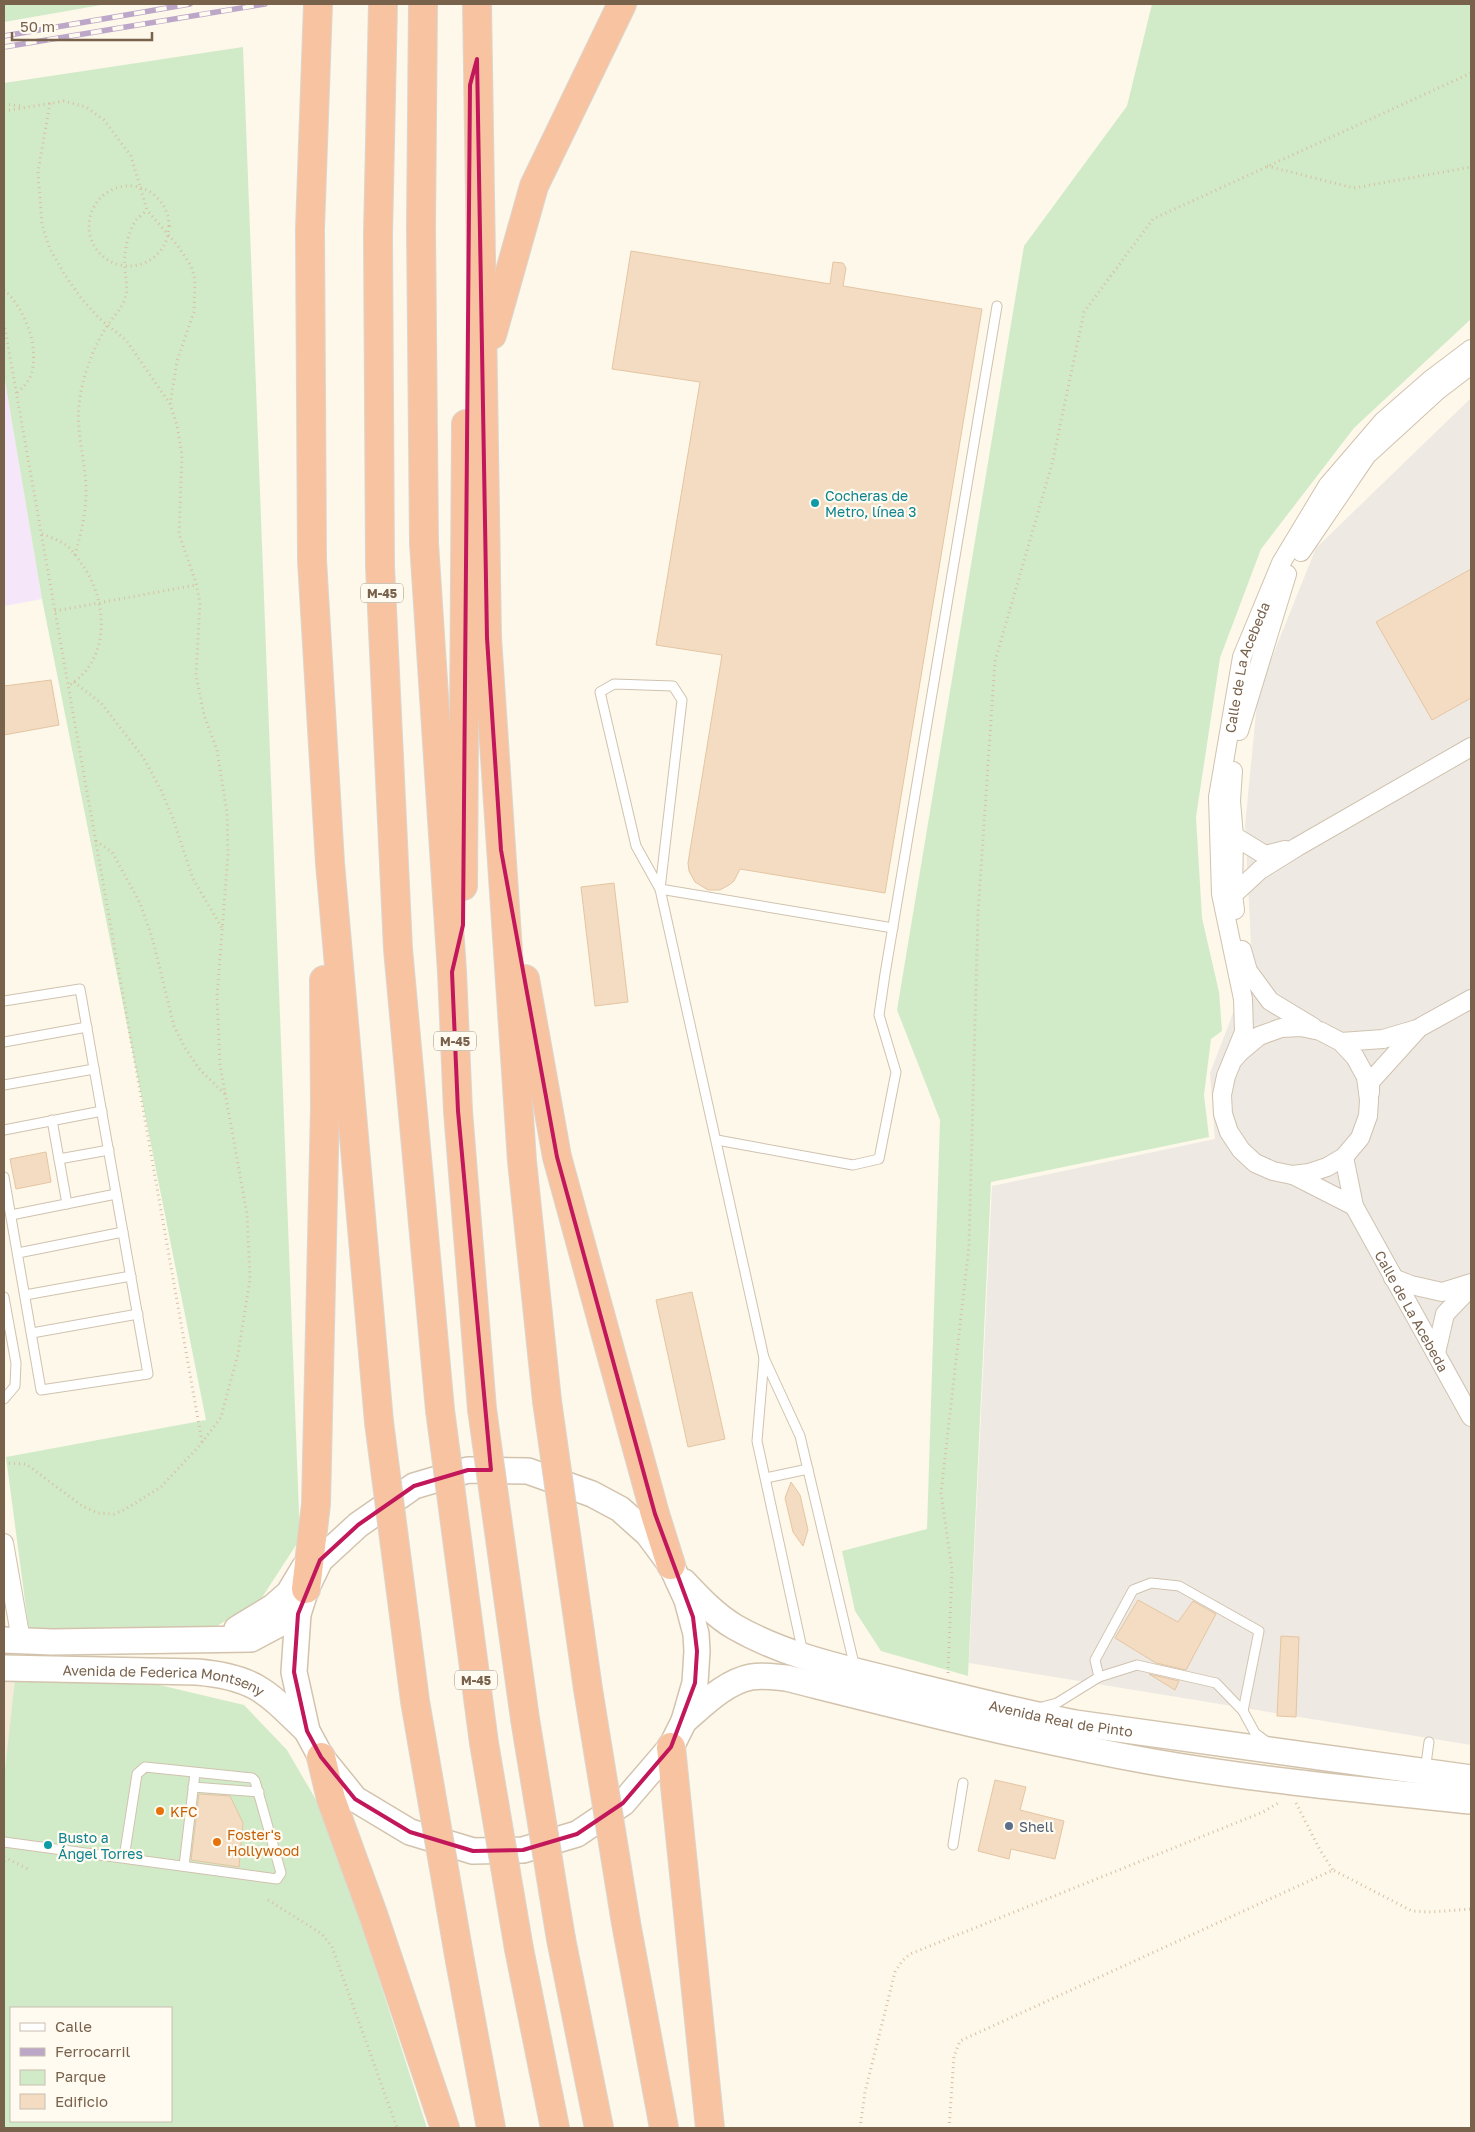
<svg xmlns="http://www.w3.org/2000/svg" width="1475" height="2132" font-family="'Golos Text',sans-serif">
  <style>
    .residential { fill: #f5ebd8 }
    .industrial { fill: #eeeae3 }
    .education { fill: #f5e6fa }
    .green { fill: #d1ebc8; fill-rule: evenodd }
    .building { fill: #f3dcc1; stroke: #e5c5a2 }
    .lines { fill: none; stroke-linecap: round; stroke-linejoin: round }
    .lane-casing { stroke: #d0c2af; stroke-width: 11 }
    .street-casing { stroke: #d0c2af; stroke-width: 20 }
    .secondary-casing { stroke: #d3c3ad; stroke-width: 28 }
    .highway-casing { stroke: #dcd6d0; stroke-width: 30 }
    .path { stroke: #d8bfa4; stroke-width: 3; stroke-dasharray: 1 4; stroke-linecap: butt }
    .lane { stroke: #fff; stroke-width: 9 }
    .street { stroke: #fff; stroke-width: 18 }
    .secondary { stroke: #fff; stroke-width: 25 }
    .highway { stroke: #f7c3a1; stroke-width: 28 }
    .rail-casing { stroke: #bda7c8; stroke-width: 5.5 }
    .rail { stroke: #fffbf1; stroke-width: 4; stroke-dasharray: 11; stroke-linecap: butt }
    .highway-bridge-casing { stroke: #dcd6d0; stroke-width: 30; stroke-linecap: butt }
    .highway-bridge { stroke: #f7c3a1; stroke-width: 28 }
    .marked { fill: none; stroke: #c2185b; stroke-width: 4; stroke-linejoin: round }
    .culture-dot { fill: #0f9aa8; stroke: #fffbf1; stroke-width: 2 }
    .food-dot { fill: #e8710a; stroke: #fffbf1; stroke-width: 2 }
    .service-dot { fill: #5c6f8a; stroke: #fffbf1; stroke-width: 2 }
    .labels { text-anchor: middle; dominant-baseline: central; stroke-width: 4.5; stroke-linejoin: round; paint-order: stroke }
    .shield { fill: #fffbf1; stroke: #a1907e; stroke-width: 1 }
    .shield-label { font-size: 12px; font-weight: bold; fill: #79624c }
    .culture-label { font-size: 14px; fill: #0d838f; stroke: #fffbf1; text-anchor: start }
    .street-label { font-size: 14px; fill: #79624c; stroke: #fffbf1 }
    .food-label { font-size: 14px; fill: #c56008; stroke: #fffbf1; text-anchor: start }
    .service-label { font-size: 14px; fill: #4e5e75; stroke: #fffbf1; text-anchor: start }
  </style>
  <rect width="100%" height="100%" fill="#fdf8ea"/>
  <!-- residential -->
  <path class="residential" d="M4 1614 15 1679 4 1787Z"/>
  <!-- industrial -->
  <path class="industrial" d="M1471 398V1745L969 1663 992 1186 1215 1139 1210 1073 1252 964 1245 826 1258 692 1316 548Z"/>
  <!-- education -->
  <path class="education" d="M4 375 42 599 4 606Z"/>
  <!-- green -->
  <g class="green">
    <path d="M4 4H107L4 22Z"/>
    <path d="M1152 4H1471V319L1354 428 1261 549 1220 658 1196 817 1202 918 1219 992 1222 1031 1211 1039 1204 1095 1209 1137 991 1182 968 1676 881 1651 855 1611 842 1551 927 1529 940 1120 897 1010 1024 246 1127 106Z"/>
    <path d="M243 47 300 1539 261 1599 217 1626 29 1631 6 1457 206 1420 42 599 4 375V83Z"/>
    <path d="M15 1679 151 1683 244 1705 287 1750 319 1805 361 1923 427 2128H4V1779ZM11 2008H171V2121H11Z"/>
  </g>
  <!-- building -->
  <g class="building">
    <path d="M631 251 830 284 833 262 843 263 846 268 843 286 982 309 885 893 740 869 734 881 729 885 720 890H708L695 882 689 871 688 863 722 655 656 645 700 382 612 369Z"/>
    <path d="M1471 569V698L1432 720 1376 622Z"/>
    <path d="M51 680 59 725 4 735V686Z"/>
    <path d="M614 883 628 1002 595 1006 581 887Z"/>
    <path d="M46 1152 51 1182 16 1189 10 1159Z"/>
    <path d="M692 1292 725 1439 688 1447 656 1300Z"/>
    <path d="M791 1482 800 1495 808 1530 803 1546 793 1532 785 1498Z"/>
    <path d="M1138 1600 1178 1622 1193 1601 1216 1614 1186 1670 1156 1663 1115 1638Z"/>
    <path d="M1281 1636 1299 1637 1296 1717 1277 1716Z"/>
    <path d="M1149 1674 1179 1681 1175 1690Z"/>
    <path d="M995 1780 1026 1787 1020 1810 1064 1821 1055 1859 1011 1849 1009 1859 978 1851Z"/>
    <path d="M199 1794 230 1796 243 1823 239 1867 191 1860Z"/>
  </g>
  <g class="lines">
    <defs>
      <g id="lane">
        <path d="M660 889 682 700 673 686 614 684 600 692 636 846 660 889 764 1358 800 1436 855 1668"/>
        <path d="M660 889 893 928"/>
        <path d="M4 1001 80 989 148 1374 41 1390 4 1177"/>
        <path d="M4 1042 87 1027"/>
        <path d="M4 1085 94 1069"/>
        <path d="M52 1120 67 1204"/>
        <path d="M4 1130 102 1111"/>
        <path d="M717 1140 853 1165 879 1159 896 1072 879 1015 885 974 997 306"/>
        <path d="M59 1159 109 1150"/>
        <path d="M11 1215 116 1194"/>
        <path d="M18 1253 123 1232"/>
        <path d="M25 1295 131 1276"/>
        <path d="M4 1297 16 1363 15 1386 4 1399"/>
        <path d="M32 1333 138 1314"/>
        <path d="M764 1358 757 1441 803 1653"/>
        <path d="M766 1478 808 1469"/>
        <path d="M1099 1677 1095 1660 1133 1590 1151 1583 1179 1586 1259 1631 1243 1711"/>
        <path d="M1038 1708 1057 1703 1099 1677 1137 1665 1216 1683 1243 1711 1255 1733 1267 1742"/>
        <path d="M1425 1771 1429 1742"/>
        <path d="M193 1787 259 1792"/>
        <path d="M4 1842C95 1855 186 1867 277 1879L281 1873 255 1781 252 1778 145 1767 137 1774 124 1858"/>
        <path d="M953 1845 963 1783"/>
        <path d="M184 1866 195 1773"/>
      </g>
      <g id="street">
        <path d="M1301 552 1367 455 1437 391 1471 365"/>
        <path d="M1239 731 1287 574"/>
        <path d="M1233 771 1231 801 1234 836 1233 895 1235 910"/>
        <path d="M1234 836 1265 855 1285 850"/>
        <path d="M1233 895 1260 870 1297 847 1471 747"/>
        <path d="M1242 950 1248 971 1270 1001 1313 1027"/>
        <path d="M1341 1042 1383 1039 1417 1029 1471 999"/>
        <path id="s1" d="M1233 1060 1240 1052 1259 1036 1281 1028 1301 1027 1320 1031 1341 1042 1355 1057 1366 1077 1369 1100 1368 1116 1360 1138 1344 1157 1327 1167 1309 1173 1292 1175 1273 1171 1255 1163 1241 1150 1229 1132 1223 1114 1222 1095 1226 1076 1244 1032 1243 999 1221 894 1218 797 1242 657 1281 563 1328 485 1383 421 1430 380 1471 349"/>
        <path d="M1370 1093V1082L1417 1030"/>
        <path id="s2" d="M1344 1157 1354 1206 1471 1417"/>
        <path d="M1293 1175 1354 1206"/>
        <path d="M1393 1278 1411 1285 1442 1292 1471 1283"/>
        <path d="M1436 1353 1445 1314 1471 1287"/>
        <path d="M4 1543 21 1640"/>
      </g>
      <g id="secondary">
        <path d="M468 1470 528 1471 592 1494 620 1509 648 1534 671 1565 687 1600 696 1634 697 1651 695 1683 684 1721 671 1747 623 1803 577 1834 523 1850 473 1851 410 1832 355 1799 321 1757 307 1731 294 1672 298 1614 306 1589 320 1560 358 1525 414 1486Z"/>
        <path id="s3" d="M684 1582C699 1598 716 1616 735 1627 789 1658 853 1670 912 1685 966 1698 1020 1712 1075 1723L1471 1778"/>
        <path d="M237 1629 273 1607 289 1593 304 1568"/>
        <path d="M4 1640 52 1642 251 1639 298 1614"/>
        <path id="s4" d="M4 1668 197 1672C255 1677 267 1692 307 1731"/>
        <path d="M684 1721C703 1705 725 1682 751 1677 763 1675 775 1677 786 1678 906 1708 1026 1739 1148 1761 1255 1780 1363 1790 1471 1801"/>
      </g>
      <g id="highway">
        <path d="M318 4 310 229 312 560 330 863 379 1422"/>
        <path d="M383 4 378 235 380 566 398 949 440 1410"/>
        <path d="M423 4 421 227 424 543 452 972 458 1111 482 1409"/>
        <path d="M477 4 487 638 522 1161 547 1401"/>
        <path d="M492 335 534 186 622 4"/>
        <path d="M463 886 466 424"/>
        <path d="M525 979 557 1157 655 1514 671 1565"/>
        <path d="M306 1589 316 1504 325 1107 324 980"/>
        <path d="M671 1747 710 2128"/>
        <path d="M321 1757 331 1799 374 1917 445 2128"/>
        <path d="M626 1923 664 2128"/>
        <path d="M561 1939 599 2128"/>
        <path d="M519 1949 555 2128"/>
        <path d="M460 1961 491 2128"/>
      </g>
    </defs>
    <!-- lane casing -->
    <use href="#lane" class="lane-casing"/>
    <!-- street casing -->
    <use href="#street" class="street-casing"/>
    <!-- secondary casing -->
    <use href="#secondary" class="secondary-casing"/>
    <!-- highway casing -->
    <use href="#highway" class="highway-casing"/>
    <!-- path -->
    <g class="path">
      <path d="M4 104 20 106"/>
      <path d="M4 111 64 101 86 107 104 120 131 156 147 210 178 246 191 266 195 279 194 312 177 361 170 404"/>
      <path d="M1267 166 1354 188 1471 167"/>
      <circle cx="129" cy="226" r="40"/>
      <path d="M4 290C25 308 40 348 31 375 28 383 22 388 16 394"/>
      <path d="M4 323 202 1442"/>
      <path d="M42 534C50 537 59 540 66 545 72 550 77 557 81 563 108 599 112 660 68 686"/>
      <path d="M75 555C81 533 86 514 86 491 86 462 76 434 79 405 82 377 92 350 107 326 113 317 122 309 125 298 129 288 125 278 125 268 123 255 128 232 136 220 139 217 144 213 147 210"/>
      <path d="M55 611 196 585"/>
      <path d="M74 682 101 703 143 757 161 790 174 821 193 879 222 928"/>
      <path d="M96 841 112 852 140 903 152 937 174 1026 185 1048 200 1070 225 1094"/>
      <path d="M4 1463 26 1464 82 1506 98 1513 114 1514 124 1510 161 1487 200 1445 221 1417 238 1354 250 1279 247 1214 220 1065 217 997 228 854 227 813 217 750 204 715 196 675 200 603 196 583 179 534 182 455 177 425 170 404 126 340 100 319 81 298 65 275 50 249 42 225 38 172 50 103"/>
      <path d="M948 1673 952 1570 941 1493 969 1246 978 913 995 661 1052 464 1084 312 1153 219 1471 73"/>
      <path d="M1296 1803 1320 1850 1333 1870"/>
      <path d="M4 1857 30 1870"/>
      <path d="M4 1862V1857"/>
      <path d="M268 1900 322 1934 332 1947 397 2128"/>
      <path d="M860 2128 865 2092 895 1972 902 1961 910 1954 1263 1812 1280 1802"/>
      <path d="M949 2128 954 2056 960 2041 1333 1870 1412 1911 1431 1912 1471 1909"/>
    </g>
    <!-- lane -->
    <use href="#lane" class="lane"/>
    <!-- street -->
    <use href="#street" class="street"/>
    <!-- secondary -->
    <use href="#secondary" class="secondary"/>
    <!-- highway -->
    <use href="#highway" class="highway"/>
    <defs>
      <g id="rail">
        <path d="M4 36 190 4"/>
        <path d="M4 47 265 4"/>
      </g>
    </defs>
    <!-- rail casing -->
    <use href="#rail" class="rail-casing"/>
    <!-- rail -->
    <use href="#rail" class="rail"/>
    <defs>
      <g id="highway-bridge">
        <path d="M547 1401 588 1689 626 1923"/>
        <path d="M482 1409 525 1719 561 1939"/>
        <path d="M440 1410 484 1743 519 1949"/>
        <path d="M379 1422 415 1701 460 1961"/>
      </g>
    </defs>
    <!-- highway-bridge casing -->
    <use href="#highway-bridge" class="highway-bridge-casing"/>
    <!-- highway-bridge -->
    <use href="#highway-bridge" class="highway-bridge"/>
  </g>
  <!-- marked area -->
  <path class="marked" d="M477 59 487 638 501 850 557 1157 655 1514 693 1617 697 1651 695 1683 671 1747 623 1803 577 1834 523 1850 473 1851 410 1832 355 1799 321 1757 307 1731 294 1672 298 1614 320 1560 358 1525 414 1486 468 1470H491L458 1111 452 972 463 925 470 85Z"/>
  <!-- markers -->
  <g class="culture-dot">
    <circle cx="815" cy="503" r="5"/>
    <circle cx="48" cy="1845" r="5"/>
  </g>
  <g class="food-dot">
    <circle cx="160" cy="1811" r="5"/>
    <circle cx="217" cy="1842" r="5"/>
  </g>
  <circle class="service-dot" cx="1009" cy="1826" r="5"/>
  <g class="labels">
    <!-- shield labels -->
    <g class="shield">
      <rect x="361" y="583.5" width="42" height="19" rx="4"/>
      <rect x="434" y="1031.5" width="42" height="19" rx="4"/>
      <rect x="455" y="1670.5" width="42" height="19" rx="4"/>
    </g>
    <g class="shield-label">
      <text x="382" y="593">M-45</text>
      <text x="455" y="1041">M-45</text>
      <text x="476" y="1680">M-45</text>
    </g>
    <!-- culture labels -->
    <g class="culture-label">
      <text x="825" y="495">Cocheras de<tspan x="825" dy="16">Metro, línea 3</tspan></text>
      <text x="58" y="1837">Busto a<tspan x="58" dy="16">Ángel Torres</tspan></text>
    </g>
    <!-- street labels -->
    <g class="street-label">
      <text stroke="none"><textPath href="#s1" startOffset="864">Calle de La Acebeda</textPath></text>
      <text stroke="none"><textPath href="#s2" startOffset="170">Calle de La Acebeda</textPath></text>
      <text stroke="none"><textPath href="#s4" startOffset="161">Avenida de Federica Montseny</textPath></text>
      <text stroke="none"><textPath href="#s3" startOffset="408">Avenida Real de Pinto</textPath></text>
    </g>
    <!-- food labels -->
    <g class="food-label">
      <text x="170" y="1811">KFC</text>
      <text x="227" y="1834">Foster's<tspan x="227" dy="16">Hollywood</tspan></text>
    </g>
    <!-- service labels -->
    <g class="service-label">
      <text x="1019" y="1826">Shell</text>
    </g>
  </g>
  <!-- border -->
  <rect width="1475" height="2132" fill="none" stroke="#79624c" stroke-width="10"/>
  <!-- legend -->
  <rect x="10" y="2007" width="162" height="115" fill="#fffbf1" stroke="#c9beaf"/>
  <rect x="20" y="2023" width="25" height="8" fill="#ffffff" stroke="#c9beaf"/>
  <text x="55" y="2032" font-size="15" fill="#79624c">Calle</text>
  <rect x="20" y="2048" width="25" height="8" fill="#bda7c8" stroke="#c9beaf"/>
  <text x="55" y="2057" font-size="15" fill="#79624c">Ferrocarril</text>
  <rect x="20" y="2070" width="25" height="15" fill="#d1ebc8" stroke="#c9beaf"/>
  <text x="55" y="2082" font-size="15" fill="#79624c">Parque</text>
  <rect x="20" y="2094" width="25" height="15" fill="#f3dcc1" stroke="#c9beaf"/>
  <text x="55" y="2107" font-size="15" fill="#79624c">Edificio</text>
  <!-- scale -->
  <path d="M12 32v8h140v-8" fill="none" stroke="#79624c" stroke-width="2.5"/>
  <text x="20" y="32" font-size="15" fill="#79624c" stroke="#fffbf1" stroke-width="4" paint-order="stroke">50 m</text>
</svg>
